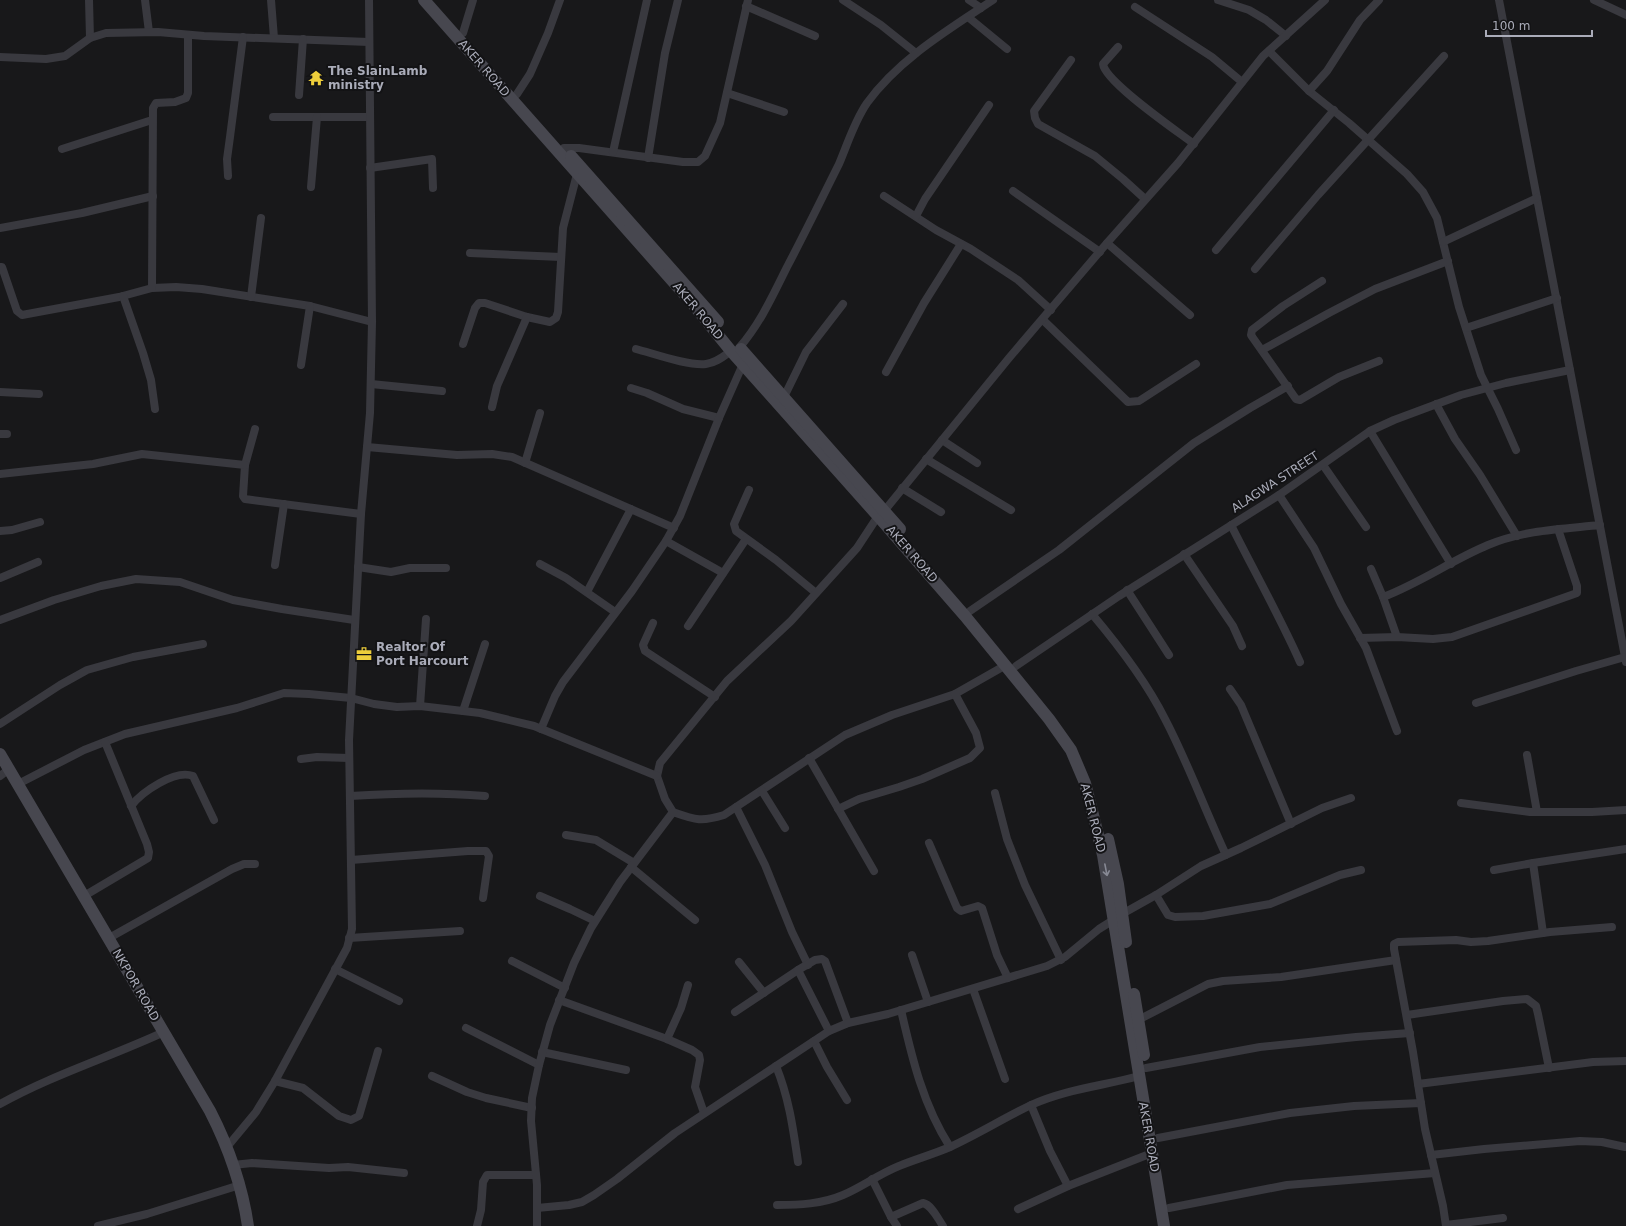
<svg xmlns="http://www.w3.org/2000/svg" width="1626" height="1226" font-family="'DejaVu Sans',sans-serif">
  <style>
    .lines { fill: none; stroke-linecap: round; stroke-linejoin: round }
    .street { stroke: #39393f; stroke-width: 8 }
    .secondary { stroke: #47474f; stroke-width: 12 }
    .oneway { stroke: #878994 }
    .labels { text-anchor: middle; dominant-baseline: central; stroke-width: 4; stroke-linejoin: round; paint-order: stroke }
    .street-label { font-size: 12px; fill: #aaacb9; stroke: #131315 }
    .poi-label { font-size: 12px; font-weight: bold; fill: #aaacb9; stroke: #131315; text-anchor: start }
  </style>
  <rect width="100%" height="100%" fill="#18181a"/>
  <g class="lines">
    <!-- street -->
    <g class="street">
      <path d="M89 0 90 38"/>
      <path d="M145 0 149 32"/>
      <path d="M271 0 274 38"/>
      <path d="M843 0 881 25 916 53"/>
      <path d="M969 0 981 8"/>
      <path d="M1218 0 1249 10 1266 20 1286 36"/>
      <path d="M1499 0 1626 662"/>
      <path d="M1594 0 1626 15"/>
      <path d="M746 6 815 36"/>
      <path d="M1135 7 1212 57 1242 82"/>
      <path d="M968 17 1007 49"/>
      <path d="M463 33 473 0"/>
      <path d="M1118 47 1103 64C1105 82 1177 131 1194 144"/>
      <path d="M1269 51 1309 91 1349 123 1407 174 1423 192 1437 218 1459 307 1481 375 1498 409 1516 450"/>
      <path d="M0 57 46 59 65 56 90 38 106 33 158 32 204 36 369 42"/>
      <path d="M1071 60 1034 111 1035 118 1038 124 1095 156 1123 179 1145 199"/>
      <path d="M1309 91 1327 71 1360 20 1379 0"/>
      <path d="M727 93 784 112"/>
      <path d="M517 94 530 74 548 33 560 0"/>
      <path d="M299 95 303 39"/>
      <path d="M273 117H370"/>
      <path d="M564 148H579L683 162H698L705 156 720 123 748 0"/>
      <path d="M62 149 152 120"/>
      <path d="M613 152 647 0"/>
      <path d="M648 158 665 53 678 0"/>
      <path d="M370 168 432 159 433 188"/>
      <path d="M228 176 227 159 230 137 243 37"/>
      <path d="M311 187 317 117"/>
      <path d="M1013 191 1100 252"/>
      <path d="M884 196 936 230 971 249 1018 280 1051 310"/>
      <path d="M916 216 925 199 989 105"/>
      <path d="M0 228 82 213 153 196"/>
      <path d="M1443 242 1537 198"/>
      <path d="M1107 243 1190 315"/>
      <path d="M1216 250 1334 110"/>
      <path d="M470 253 561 257"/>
      <path d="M0 267H2L17 311 22 315 119 297 152 288 176 287 202 289 310 306 372 322"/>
      <path d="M1255 269 1318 195 1444 56"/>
      <path d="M1322 281 1283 306 1252 330 1251 335 1253 338 1296 399 1300 400 1339 377 1379 361"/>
      <path d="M152 288 153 108 156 103 175 102 186 98 188 93V35"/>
      <path d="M123 296 143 353 151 380 155 409"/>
      <path d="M251 297 261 218"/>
      <path d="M1043 320 1128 402 1139 401 1196 364"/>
      <path d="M1466 328 1557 298"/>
      <path d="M463 344 475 308 479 303H485L527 317 550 322 556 318 558 312 563 228 577 174"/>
      <path d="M739 348C760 324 773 295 787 267 805 233 822 198 839 164 848 143 854 122 867 103 899 59 948 30 993 0"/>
      <path d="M636 349C655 354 688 366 706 364 716 363 724 356 731 351"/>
      <path d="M1262 350 1329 313 1375 289 1448 261"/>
      <path d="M301 365 310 306"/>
      <path d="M886 372 924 303 961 244"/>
      <path d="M371 384 442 391"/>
      <path d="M631 388 647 393 683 409 719 418"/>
      <path d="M0 392 39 394"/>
      <path d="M784 397 806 352 843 304"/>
      <path d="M1436 404 1455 439 1480 475 1517 536"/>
      <path d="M492 407 497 386 527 317"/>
      <path d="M255 429 245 465 243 496 245 499 361 514"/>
      <path d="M1370 431 1451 564"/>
      <path d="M0 434H7"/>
      <path d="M942 440 977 463"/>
      <path d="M367 447 457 455 492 454 512 457 674 528"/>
      <path d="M926 459 1011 510"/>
      <path d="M525 463 540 413"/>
      <path d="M1323 465 1366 527"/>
      <path d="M0 474 93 464 142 454 245 465"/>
      <path d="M902 488 941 512"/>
      <path d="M749 490 734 524 736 531 776 560 816 593"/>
      <path d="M1279 495 1314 548 1341 604 1366 648 1397 731"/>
      <path d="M885 510 1009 358 1107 243 1178 163 1263 56 1325 0"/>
      <path d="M878 516 857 548 791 621 727 681 660 763 657 776 665 799 673 812C696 820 701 822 724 815L845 735 892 715 955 694 1006 665"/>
      <path d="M1231 525C1254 571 1279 615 1300 662"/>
      <path d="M0 531 12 530 40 522"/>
      <path d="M666 541 723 573"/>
      <path d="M1184 554 1233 626 1242 646"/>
      <path d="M540 564 566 578 615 612"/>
      <path d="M275 565 284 504"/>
      <path d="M358 567 391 572 410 568H446"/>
      <path d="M1371 569 1383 597 1397 637"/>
      <path d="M0 578 38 562"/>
      <path d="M1127 590 1169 655"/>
      <path d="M587 592 631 509"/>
      <path d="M1383 597C1420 583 1452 560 1488 545 1524 530 1562 529 1600 525"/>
      <path d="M970 611 1059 550 1194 443 1250 408 1288 386"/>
      <path d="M1092 614C1119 646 1146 681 1165 719 1188 763 1205 810 1226 855"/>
      <path d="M0 620 54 600 101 586 136 579 180 582 233 600 282 609 354 620"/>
      <path d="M653 623 643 645 645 651 715 697"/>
      <path d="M688 626 746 539"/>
      <path d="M1360 638 1397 637 1433 639 1452 637 1577 593V586L1558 529"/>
      <path d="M1016 666 1119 596 1279 495 1370 431 1394 420 1461 395 1506 383 1570 370"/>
      <path d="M1230 689 1241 705 1291 824"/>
      <path d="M1476 703 1576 671 1625 657"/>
      <path d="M420 706 426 619"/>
      <path d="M463 711 485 644"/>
      <path d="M0 724 60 685 87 670 133 657 203 644"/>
      <path d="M541 729 555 696 563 682 632 591 666 541 680 516 719 418 743 364"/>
      <path d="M1527 755 1537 812"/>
      <path d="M809 758 874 871"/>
      <path d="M301 759 317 757 349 758"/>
      <path d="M0 776 9 769"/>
      <path d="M18 784 84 750 125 734 237 708 284 693 309 694 351 698 374 704 397 707 420 706 480 713 534 726 657 776"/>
      <path d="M762 791 785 828"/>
      <path d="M995 793 1007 839 1025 885 1061 960"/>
      <path d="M350 796C395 793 439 792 485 796"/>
      <path d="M1461 803 1530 812H1592L1626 810"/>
      <path d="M131 806C142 792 175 769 193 776L214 820"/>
      <path d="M736 807 765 865 792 932 808 965"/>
      <path d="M838 809 859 799 899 787 922 779 970 758 980 748 976 733 955 694"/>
      <path d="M566 835 596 840 634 863"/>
      <path d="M929 843 957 908 961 911 978 906 982 908 997 955 1008 978"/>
      <path d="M351 860 468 851H486L489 856 483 898"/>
      <path d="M631 867 695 920"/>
      <path d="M1494 870 1533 863"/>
      <path d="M1156 895 1168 915 1175 917 1203 916 1270 904 1340 875 1361 870"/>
      <path d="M84 896 148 858 149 852 147 844 105 742"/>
      <path d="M540 896 570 909 595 921"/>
      <path d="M1122 914 1156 895 1201 866 1241 848 1322 808 1351 798"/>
      <path d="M1543 933 1533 863 1626 849"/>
      <path d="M109 938 232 869 244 864H255"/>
      <path d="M349 938 460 931"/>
      <path d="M912 955 928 1002"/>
      <path d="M512 961 565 988"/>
      <path d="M739 962 764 993"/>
      <path d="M335 969 399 1001"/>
      <path d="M973 989 1005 1079"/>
      <path d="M559 1000 667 1039 692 1050 699 1055 700 1060 695 1087 704 1113"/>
      <path d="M901 1010C912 1058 923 1105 950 1147"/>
      <path d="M735 1012 798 970"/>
      <path d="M1407 1015 1503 1001 1527 999 1536 1006 1538 1014 1549 1068"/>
      <path d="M1138 1020 1208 984 1223 981 1281 977 1396 960"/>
      <path d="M466 1028 539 1065"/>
      <path d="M829 1031 798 970 815 960 822 959 825 961 848 1023"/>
      <path d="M667 1039 681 1008 688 985"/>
      <path d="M814 1041 827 1067 847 1100"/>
      <path d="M542 1052 626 1070"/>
      <path d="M776 1066C789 1098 793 1128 798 1162"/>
      <path d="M1146 1068 1260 1047 1356 1037 1410 1033"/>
      <path d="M432 1076 467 1092 486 1098 532 1108"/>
      <path d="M275 1081 303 1088 339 1116 351 1120 359 1116 378 1051"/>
      <path d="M1418 1084 1593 1062 1626 1061"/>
      <path d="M0 1104C52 1075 110 1057 164 1032"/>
      <path d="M1031 1105 1050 1151 1068 1186"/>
      <path d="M1158 1138 1290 1113 1354 1106 1421 1103"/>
      <path d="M227 1147 256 1112 275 1081 347 948 352 929 349 740 361 514 370 413 372 322 369 0"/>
      <path d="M1431 1155 1484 1149 1580 1141 1602 1142 1625 1147"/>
      <path d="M233 1165 252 1163 329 1168 348 1167 404 1173"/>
      <path d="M872 1179 891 1217 897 1226"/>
      <path d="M777 1205C799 1205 822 1204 843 1195 862 1187 879 1174 899 1166 916 1159 934 1154 950 1147 978 1134 1004 1118 1031 1105 1066 1089 1103 1086 1139 1076"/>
      <path d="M537 1208 569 1205 582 1202 594 1195 617 1179 675 1133 829 1031 848 1023 888 1014 1047 966 1065 957 1099 929 1115 919"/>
      <path d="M1169 1208 1287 1185 1435 1173"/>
      <path d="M1018 1209 1068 1186 1152 1153"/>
      <path d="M891 1217 923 1203C932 1205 938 1219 943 1226"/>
      <path d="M1446 1225 1503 1218"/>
      <path d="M98 1226 147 1214 240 1185"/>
      <path d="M477 1226 481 1210 483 1182 487 1175H536"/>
      <path d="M537 1226V1185L531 1121 532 1098 539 1065 550 1025 574 963 591 928 620 882 673 812"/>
      <path d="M1446 1226 1443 1206 1425 1129 1413 1052 1394 949V944L1398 942 1456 940 1471 942 1488 941 1550 932 1612 927"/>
    </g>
    <!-- secondary -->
    <g class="secondary">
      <path d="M424 0 692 303 731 351 878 516 965 616 1049 719 1071 750 1085 783 1103 855 1164 1226"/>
      <path d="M571 156 718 322"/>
      <path d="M741 349 900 529"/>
      <path d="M0 754 210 1111C229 1148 242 1185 248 1226"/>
      <path d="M1108 839 1118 884 1126 942"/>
      <path d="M1134 994 1144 1055"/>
    </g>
  </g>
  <!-- one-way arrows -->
  <defs><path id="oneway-shaft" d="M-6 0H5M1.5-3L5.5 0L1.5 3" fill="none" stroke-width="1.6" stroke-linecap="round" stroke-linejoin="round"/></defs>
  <use class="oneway" href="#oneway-shaft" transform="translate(1106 870) rotate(79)"/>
  <!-- icons -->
  <defs>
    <symbol id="temple-bare" viewBox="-9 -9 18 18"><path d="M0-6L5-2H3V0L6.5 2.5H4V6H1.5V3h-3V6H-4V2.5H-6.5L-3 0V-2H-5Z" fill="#eece3b" stroke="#131315" stroke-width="2.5" paint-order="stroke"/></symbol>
    <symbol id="office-bare" viewBox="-9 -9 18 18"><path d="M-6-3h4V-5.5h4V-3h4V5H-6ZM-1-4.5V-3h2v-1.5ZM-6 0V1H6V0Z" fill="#eece3b" stroke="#131315" stroke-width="2.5" paint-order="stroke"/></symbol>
  </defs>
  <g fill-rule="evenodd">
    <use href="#temple-bare" x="305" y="67" width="22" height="22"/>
    <use href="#office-bare" x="353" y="643" width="22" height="22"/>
  </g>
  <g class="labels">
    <!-- street labels -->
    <g class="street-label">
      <text transform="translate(484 68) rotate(49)">AKER ROAD</text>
      <text transform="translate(698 311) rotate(50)">AKER ROAD</text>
      <text transform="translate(1275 482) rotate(-33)">ALAGWA STREET</text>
      <text transform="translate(912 554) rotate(49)">AKER ROAD</text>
      <text transform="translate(1093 818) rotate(76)">AKER ROAD</text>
      <text transform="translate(136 985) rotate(60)">NKPOR ROAD</text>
      <text transform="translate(1149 1137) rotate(80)">AKER ROAD</text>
    </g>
    <!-- poi labels -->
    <g class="poi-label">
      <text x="328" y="71">The SlainLamb<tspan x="328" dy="14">ministry</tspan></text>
      <text x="376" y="647">Realtor Of<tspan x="376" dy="14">Port Harcourt</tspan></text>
    </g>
  </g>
  <!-- scale -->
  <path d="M1486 30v6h106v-6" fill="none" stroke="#aaacb9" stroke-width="2"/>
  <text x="1492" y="30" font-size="12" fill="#aaacb9" stroke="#131315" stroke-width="3" paint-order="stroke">100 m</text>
</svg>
